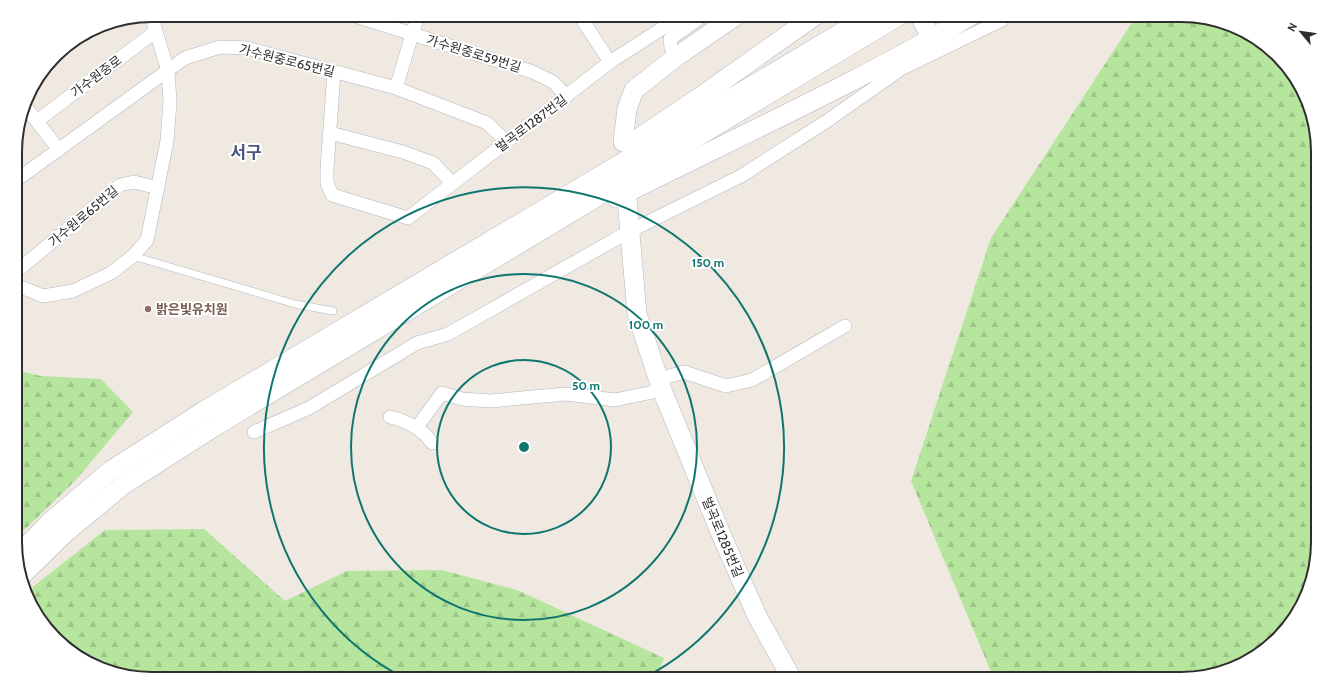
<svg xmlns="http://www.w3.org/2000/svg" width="1333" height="694" font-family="Cabin,'Noto Sans KR',sans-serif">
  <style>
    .forest { fill: url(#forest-firs) }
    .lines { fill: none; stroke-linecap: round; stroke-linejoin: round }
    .lane-casing { stroke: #b4b7c1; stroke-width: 8 }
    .street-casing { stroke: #b4b7c1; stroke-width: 14 }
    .secondary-casing { stroke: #b4b7c1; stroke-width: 20 }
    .lane { stroke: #fff; stroke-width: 7 }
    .street { stroke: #fff; stroke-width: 13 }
    .secondary { stroke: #fff; stroke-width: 19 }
    .ring { fill: none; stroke: #0f766e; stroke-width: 2 }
    .education-dot { fill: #8d6e63; stroke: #fff; stroke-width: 1.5 }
    .labels { text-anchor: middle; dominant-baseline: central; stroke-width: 4; stroke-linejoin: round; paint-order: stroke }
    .street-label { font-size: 13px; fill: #2e2e2e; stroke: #fff }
    .education-label { font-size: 13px; font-weight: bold; fill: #785e54; stroke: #fff; text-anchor: start }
    .district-label { font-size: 17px; font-weight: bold; fill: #4d5680; stroke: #fff }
    .rim { fill: none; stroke: #2e2e2e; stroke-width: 2 }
    .centre { fill: #0f766e; stroke: #fff; stroke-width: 2 }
    .ring-label { font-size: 12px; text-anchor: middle; font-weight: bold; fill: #0f766e; stroke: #fff; stroke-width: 4; stroke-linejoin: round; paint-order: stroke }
  </style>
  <defs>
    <pattern id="forest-firs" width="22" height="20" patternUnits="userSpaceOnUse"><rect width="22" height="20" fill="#b6e59e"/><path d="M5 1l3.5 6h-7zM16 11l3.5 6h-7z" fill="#9dc588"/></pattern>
  </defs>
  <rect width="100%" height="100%" fill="#efe9e1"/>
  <!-- forest -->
  <g class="forest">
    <path d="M1137 15H1181L1242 29 1295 76 1317 134 1318 542 1304 603 1257 656 1190 679H994L911 481 991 238Z"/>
    <path d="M16 370 41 376 101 379 133 412 75 481 16 538Z"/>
    <path d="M204 529 285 601 347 571 442 570 517 590 664 658 656 679H152L91 665 43 625 29 590 105 530Z"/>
  </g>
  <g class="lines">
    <defs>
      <path id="lane" d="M133 256 295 304 333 311"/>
      <g id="street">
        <path d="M352 15 533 72 553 82 567 96"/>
        <path d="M579 15 610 62"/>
        <path d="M676 57 671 47 670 39 704 15"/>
        <path d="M334 72 327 169V183L332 195 408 218 610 62 683 15"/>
        <path d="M396 88 418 15"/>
        <path d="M25 106 59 150"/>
        <path d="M37 121 156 31"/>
        <path d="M330 133 403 152 433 163 452 183"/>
        <path d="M15 181 185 58 220 47 247 48 396 88 487 123 507 142"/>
        <path d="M16 272 120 185 134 182 158 188"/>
        <path d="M16 285 43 296 73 291 111 273 133 256 147 240 167 141 170 102 168 71 151 15"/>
        <path d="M659 379 684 372 726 386 752 380 845 326"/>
        <path d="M390 417C407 421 422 428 432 443"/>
        <path d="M417 427 442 393 462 399 490 401 566 394 615 400 662 390"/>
        <path d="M254 432 309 408 417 343 448 334 630 231 741 176 827 121 901 69 1002 20"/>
      </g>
      <g id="secondary">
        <path d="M919 15 932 38"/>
        <path d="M623 142 627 109 634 90 676 57 737 15"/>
        <path d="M630 144 700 97 816 15"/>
        <path d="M616 198C735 138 857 83 972 15"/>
        <path d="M627 199 637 314 662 390 721 534 757 616 792 679"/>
        <path d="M16 557 49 523 110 471 204 411 871 15"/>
        <path d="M22 575 65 533 123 485 217 425 900 15"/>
      </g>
    </defs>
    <!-- lane casing -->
    <use href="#lane" class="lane-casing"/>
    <!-- street casing -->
    <use href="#street" class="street-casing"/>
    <!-- secondary casing -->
    <use href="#secondary" class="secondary-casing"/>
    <!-- lane -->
    <use href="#lane" class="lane"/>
    <!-- street -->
    <use href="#street" class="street"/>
    <!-- secondary -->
    <use href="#secondary" class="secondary"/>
  </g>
  <!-- distance rings -->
  <g class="ring">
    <circle cx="524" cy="447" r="87"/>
    <circle cx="524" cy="447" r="173"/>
    <path d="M406 679A260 260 0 1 1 642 679"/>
  </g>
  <!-- markers -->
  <circle class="education-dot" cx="148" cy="309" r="4"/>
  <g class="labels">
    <!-- street labels -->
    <g class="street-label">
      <text transform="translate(474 53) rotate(17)">가수원중로59번길</text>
      <text transform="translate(287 60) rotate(14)">가수원중로65번길</text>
      <text transform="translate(96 76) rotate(-37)">가수원중로</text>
      <text transform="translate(531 123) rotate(-37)">벌곡로1287번길</text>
      <text transform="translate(83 216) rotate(-40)">가수원로65번길</text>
      <text transform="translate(723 537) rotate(67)">벌곡로1285번길</text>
    </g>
    <!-- education labels -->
    <g class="education-label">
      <text x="156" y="309">밝은빛유치원</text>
    </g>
    <!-- district labels -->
    <g class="district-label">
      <text x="246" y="152">서구</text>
    </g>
  </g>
  <!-- crop -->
  <path d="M0 0H1333V694H0ZM152 22H1181A130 130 0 0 1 1311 152V542A130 130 0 0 1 1181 672H152A130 130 0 0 1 22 542V152A130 130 0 0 1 152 22Z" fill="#fff" fill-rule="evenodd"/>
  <path class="rim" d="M152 22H1181A130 130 0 0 1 1311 152V542A130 130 0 0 1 1181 672H152A130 130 0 0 1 22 542V152A130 130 0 0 1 152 22Z"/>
  <circle cx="524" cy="447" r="6" class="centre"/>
  <g class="ring-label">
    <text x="708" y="267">150 m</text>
    <text x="646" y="329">100 m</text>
    <text x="586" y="390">50 m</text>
  </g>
  <!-- north arrow -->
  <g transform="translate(1301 32) rotate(299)" stroke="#ffffff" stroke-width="3" paint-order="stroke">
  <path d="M0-3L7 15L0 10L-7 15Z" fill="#2e2e2e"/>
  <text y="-6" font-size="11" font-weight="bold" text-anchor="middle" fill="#2e2e2e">N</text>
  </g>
</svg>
